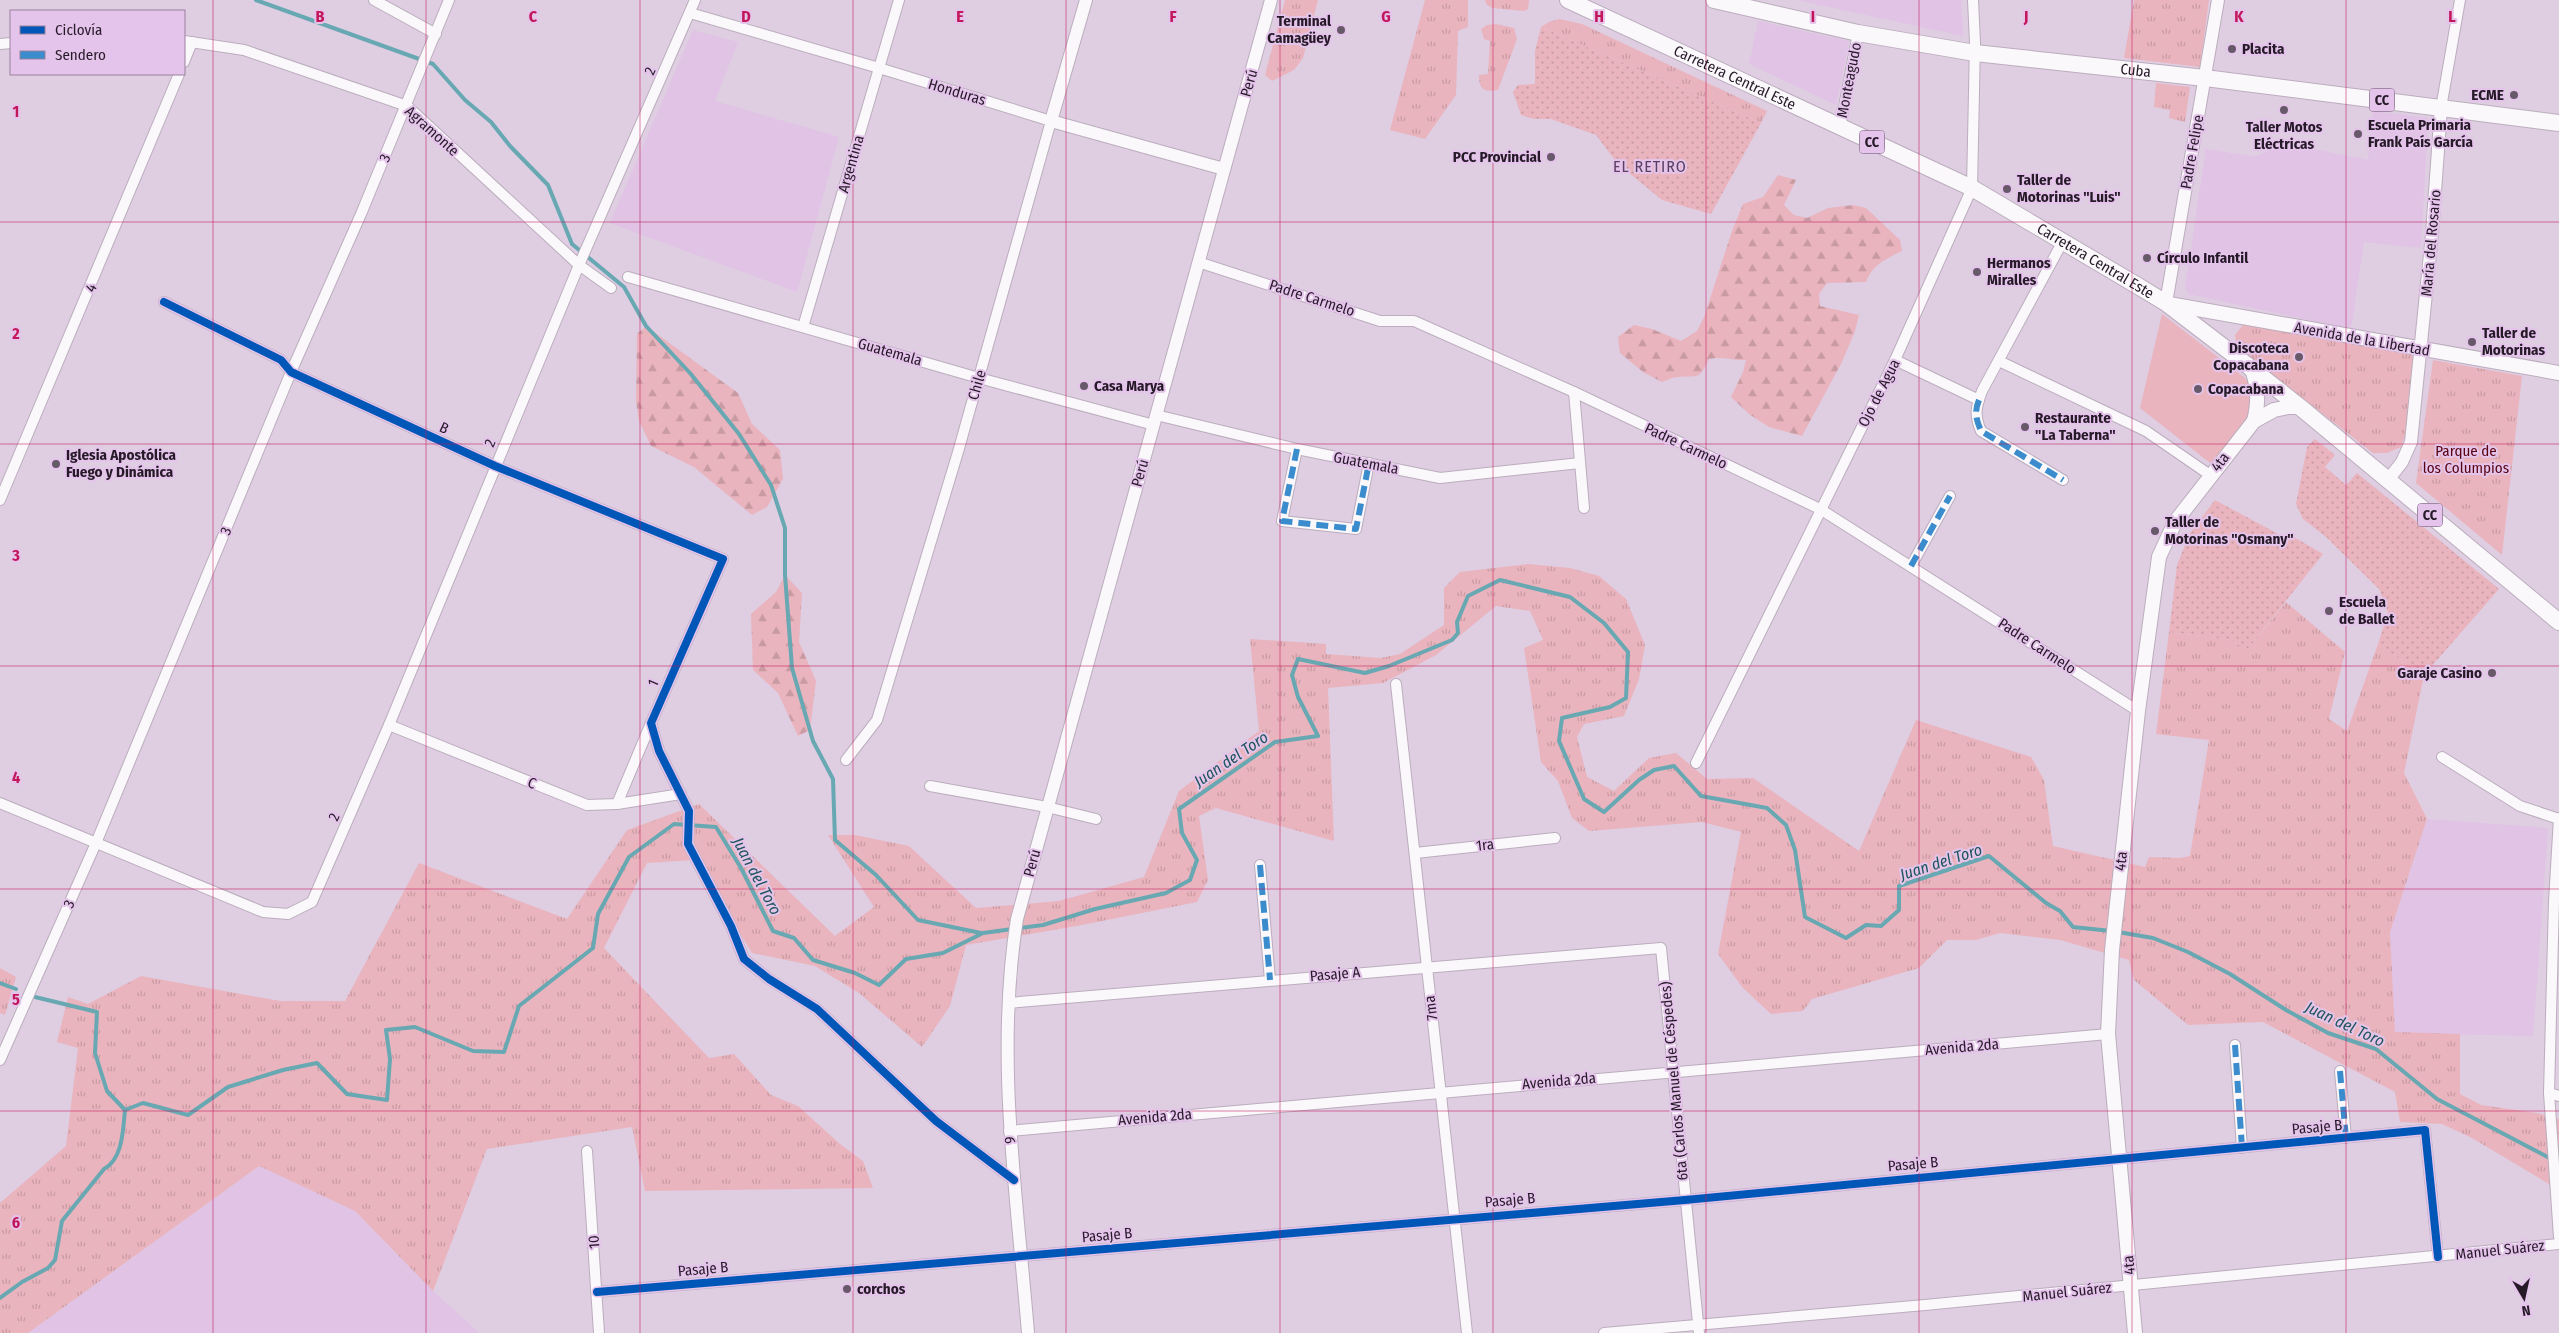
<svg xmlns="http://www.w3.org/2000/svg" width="2559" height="1333" font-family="'Fira Sans Condensed',sans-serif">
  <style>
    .built { fill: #e0c3e5 }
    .grass { fill: url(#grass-tufts) }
    .forest { fill: url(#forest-firs) }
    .garden { fill: url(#garden-dots) }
    .pitch { fill: #e9b4bd }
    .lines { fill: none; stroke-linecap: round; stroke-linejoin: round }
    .stream { stroke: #67a8b2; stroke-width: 4 }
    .minor-casing { stroke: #bbadbd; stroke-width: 12 }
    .tertiary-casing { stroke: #bbadbd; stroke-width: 14 }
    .secondary-casing { stroke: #bbadbd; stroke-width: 16 }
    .primary-casing { stroke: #bbadbd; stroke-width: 18 }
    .minor { stroke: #faf8fb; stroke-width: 10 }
    .tertiary { stroke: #faf8fb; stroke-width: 12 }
    .secondary { stroke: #faf8fb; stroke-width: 14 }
    .primary { stroke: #faf8fb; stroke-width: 16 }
    .quiet { stroke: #3a8ccc; stroke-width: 6; stroke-dasharray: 12 6; stroke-linecap: butt }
    .cycleway-casing { stroke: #e5c4eb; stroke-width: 11 }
    .cycleway { stroke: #0057b8; stroke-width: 8 }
    .grid { fill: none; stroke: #c2185b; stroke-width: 1; stroke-opacity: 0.55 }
    .poi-dot { fill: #675969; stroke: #e5c4eb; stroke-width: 2 }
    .labels { text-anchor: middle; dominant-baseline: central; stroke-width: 4; stroke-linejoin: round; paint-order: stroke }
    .shield { fill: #e5c4eb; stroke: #5f4d62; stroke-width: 1 }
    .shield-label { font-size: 14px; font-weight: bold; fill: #261a28 }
    .poi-label { font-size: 15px; font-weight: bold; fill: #261a28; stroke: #e5c4eb; text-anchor: start }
    .street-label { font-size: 15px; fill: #261a28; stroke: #e5c4eb }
    .park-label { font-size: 15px; fill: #580311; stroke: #e5c4eb }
    .neighbourhood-label { font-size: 16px; letter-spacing: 1px; fill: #5b4061; stroke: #e5c4eb }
    .water-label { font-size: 16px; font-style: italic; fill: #1d5558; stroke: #e5c4eb }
    .grid-label { font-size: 16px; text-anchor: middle; font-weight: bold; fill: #c2185b; stroke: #e5c4eb; stroke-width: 4; stroke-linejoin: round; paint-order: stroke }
  </style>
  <defs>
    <pattern id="grass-tufts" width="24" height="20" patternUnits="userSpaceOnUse" patternTransform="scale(1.25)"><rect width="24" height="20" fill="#e9b4bd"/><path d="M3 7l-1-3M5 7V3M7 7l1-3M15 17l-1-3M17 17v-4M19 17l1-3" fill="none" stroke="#c89aa2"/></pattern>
    <pattern id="forest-firs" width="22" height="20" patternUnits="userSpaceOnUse" patternTransform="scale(1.25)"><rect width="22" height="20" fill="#e9b4bd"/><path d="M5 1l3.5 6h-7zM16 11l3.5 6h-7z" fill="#c89aa2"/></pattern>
    <pattern id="garden-dots" width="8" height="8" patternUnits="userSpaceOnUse" patternTransform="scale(1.25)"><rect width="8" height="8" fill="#e9b4bd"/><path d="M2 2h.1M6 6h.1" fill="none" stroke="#c89aa2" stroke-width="1.8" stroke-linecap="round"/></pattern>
  </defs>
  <rect width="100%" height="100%" fill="#dfcde2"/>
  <!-- built -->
  <g class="built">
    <path d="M1797 0H1961L1963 36Z"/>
    <path d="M1758 21 1849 41 1836 105 1749 64Z"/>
    <path d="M693 30 738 42 715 101 839 137 797 292 610 223Z"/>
    <path d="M2373 111 2428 118 2421 248 2364 242 2351 329 2189 294 2185 288 2206 149 2255 157 2283 143 2368 160Z"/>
    <path d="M2427 819 2548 828 2533 1036 2395 1033 2390 932Z"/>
    <path d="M259 1166 355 1211 433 1291 479 1333H28Z"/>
  </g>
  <!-- grass -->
  <g class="grass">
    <path d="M1285 0H1318L1303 58 1294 70 1272 81 1265 75Z"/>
    <path d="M1425 0H1468V27L1458 31 1456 95 1425 139 1390 130Z"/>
    <path d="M1485 0H1529L1528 9 1524 11 1492 8 1486 4Z"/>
    <path d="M2134 0H2209L2200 67 2124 58Z"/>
    <path d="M1559 19 1582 24 1767 111 1761 123 1541 27 1549 22Z"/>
    <path d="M1496 24 1514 28 1517 39 1498 90C1484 92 1479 90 1479 75L1488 74 1490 41 1484 39 1481 29 1487 25Z"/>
    <path d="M2156 83 2190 87 2185 122 2169 118 2170 110 2154 107Z"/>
    <path d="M2251 324 2413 355 2405 435 2401 447 2387 453H2373L2246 354 2236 342 2235 335 2243 325Z"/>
    <path d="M2433 360 2522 376 2502 555 2416 483Z"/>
    <path d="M1528 564 1570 568 1599 576 1626 599 1645 645 1639 679 1624 716 1584 724 1577 737 1587 777 1614 791 1649 758 1676 753 1707 779 1753 778 1859 851 1916 720 2031 757 2044 780 2053 846 2145 867 2149 857 2180 858 2190 856 2209 740 2156 734 2169 632 2227 639 2248 649 2286 602 2345 652 2329 719 2347 731 2378 644 2424 675 2404 773 2427 819 2390 932 2395 1032 2460 1034V1094L2481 1105 2537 1113 2559 1119V1190L2472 1138 2442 1124 2400 1122 2395 1092 2263 1022 2188 1025 2134 980 2129 960 2060 940 2000 933 1976 940H1947L1919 968 1812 999 1803 1011 1771 1014 1743 988 1718 954 1741 832 1702 822 1589 831 1572 818 1558 781 1541 762 1524 648 1543 640 1530 611 1496 606 1436 655 1383 683 1328 688 1334 841 1216 808 1199 816 1208 880 1197 902 1082 925 966 945 950 1006 922 1047 859 993 815 966 752 953 695 860 647 863 604 948 709 1058 734 1054 771 1095 798 1106 840 1144 863 1161 873 1188 645 1191 632 1127 487 1149 433 1291 355 1211 259 1166 28 1333H0V1203L66 1146 78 1048 57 1042 68 997 88 1004 141 976 280 1001H345L419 863 567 919 627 830 699 804 835 936 874 907 828 835H855L909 846 976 908 1059 901 1144 877 1179 791 1259 731 1250 639 1326 644V654L1381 658 1400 654 1444 625V588L1460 572Z"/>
    <path d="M0 968 16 977 5 1015 0 1013Z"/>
  </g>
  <!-- forest -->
  <g class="forest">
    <path d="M1778 175 1796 180 1784 205 1794 215 1807 218 1828 208 1853 205 1866 208 1900 240 1902 251C1887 258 1872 265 1866 282L1827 283 1819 294 1820 306 1859 315 1855 331 1842 362 1802 436 1769 427 1749 414 1731 397 1743 372 1746 360C1733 361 1723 356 1709 359 1698 381 1700 375 1678 377 1673 377 1667 380 1662 382L1643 372 1620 353 1618 337 1634 325 1652 329 1681 341 1697 331 1704 317 1732 231 1743 204 1763 197Z"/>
    <path d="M646 326 738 393 752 424 780 450 783 479 767 507 752 515 694 467 651 446 639 421 636 401 637 334Z"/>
    <path d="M785 575 802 593 799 642 816 681 810 730 798 736 778 693 753 670 751 614 776 592Z"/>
  </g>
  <!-- garden -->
  <g class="garden">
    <path d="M1541 27 1761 123 1711 214 1662 200 1617 163 1596 135 1551 119H1534L1521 115 1513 92 1518 85 1535 84V51Z"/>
    <path d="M2315 439 2335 455 2325 467 2346 485 2357 473 2499 589 2424 675 2378 644 2388 613 2379 589 2325 536 2303 519 2296 504 2307 447Z"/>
    <path d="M2215 500 2280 535 2292 536 2323 554 2248 649 2227 639 2169 632 2177 565 2190 533Z"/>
  </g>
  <!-- pitch -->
  <path class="pitch" d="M2162 314 2245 378C2268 408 2232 443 2214 466L2140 408Z"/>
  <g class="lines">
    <!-- stream -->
    <g class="stream">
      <path d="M256 0 433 64 465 100 491 122 510 146 548 185 572 244 624 287 646 326 690 373 739 434 771 485 785 528V575L792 668 813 741 833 779 835 840 876 875 918 920 981 933"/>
      <path d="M2118 932 2153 938 2188 952 2230 974 2286 1010 2328 1033 2376 1049 2437 1099 2559 1163"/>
      <path d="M0 983 16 989"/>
      <path d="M35 997 97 1012 95 1053 107 1091 125 1110"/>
      <path d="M125 1110 143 1103 188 1115 228 1087 283 1070 317 1063 347 1094 387 1100 390 1059 386 1030 415 1027 473 1051 504 1052 519 1006 593 948 598 914 629 857 674 824 716 827 741 868 773 931 794 938 813 960 855 973 879 985 906 959 943 953 983 933 1043 925 1095 909 1166 893 1190 880 1197 860 1182 833 1179 809 1275 742 1318 736 1298 697 1292 675 1298 659 1365 673 1389 666 1452 640 1458 633 1457 622 1468 596 1500 580 1570 597 1604 623 1628 652 1626 698 1610 707 1562 718 1559 741 1584 799 1604 812 1639 780 1654 770 1674 766 1701 796 1767 808 1786 825 1795 850 1805 917 1846 938 1866 925 1881 926 1899 910V886L1989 856 2046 903 2060 911 2073 927 2111 931"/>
      <path d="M0 1298 22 1282 48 1268 55 1260 62 1221 104 1169C123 1159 123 1129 125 1110"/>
    </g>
    <defs>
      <g id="minor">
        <path d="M374 0 436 34"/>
        <path d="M690 13 879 68 1051 121 958 452 877 720 846 760"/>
        <path d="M184 41 244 50 407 106 579 265 611 288"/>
        <path d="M0 44 11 43"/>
        <path d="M184 62 192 42"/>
        <path d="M2441 108 2460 0"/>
        <path d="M1840 128 1858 33"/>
        <path d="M1198 262 1380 321H1414L1574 392 1820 509 2138 711"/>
        <path d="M628 277 979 378 1154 425"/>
        <path d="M164 302 281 360 291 372 495 466 723 559 651 723 659 751 689 811 688 844 731 926 744 959 769 979 817 1009 936 1121 1014 1180"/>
        <path d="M803 327 899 0"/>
        <path d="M1895 360 1979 400"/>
        <path d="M1999 361 2146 431 2210 475"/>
        <path d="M1574 392 1584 508"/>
        <path d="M1156 415 1297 449 1440 478 1580 463"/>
        <path d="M1297 449 1282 521 1356 529 1369 463"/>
        <path d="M2063 480 1981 431C1974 415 1976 407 1982 391L2063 241"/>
        <path d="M0 500 179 74"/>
        <path d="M1911 566 1950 496"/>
        <path d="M1396 684 1467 1333"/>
        <path d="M389 725 587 805 617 804 681 794"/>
        <path d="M2442 757 2520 806 2559 819"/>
        <path d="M1696 763 1895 360 1972 188 1975 43 1973 0"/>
        <path d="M930 786 1047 807 1096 819"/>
        <path d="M0 803 263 912 288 914 312 902 389 725 579 265 695 0"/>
        <path d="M617 804 651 723"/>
        <path d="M2559 818 2554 901 2549 1093 2559 1237"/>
        <path d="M1415 853 1555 838"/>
        <path d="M1260 865 1270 980"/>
        <path d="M1008 1003 1661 948 1699 1333"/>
        <path d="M2235 1045 2242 1148"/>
        <path d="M0 1060 96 843 291 372 361 214 449 0"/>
        <path d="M2340 1071 2346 1138"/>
        <path d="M2549 1093 2559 1096"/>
        <path d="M1009 1131 2108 1034"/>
        <path d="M587 1151 599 1333"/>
        <path d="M597 1292 1685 1200 2425 1130 2438 1257"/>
        <path d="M1604 1333 1925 1305 2559 1244"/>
      </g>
      <g id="tertiary">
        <path d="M1086 0 1051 121 1224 169"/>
        <path d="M2166 303 2218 0"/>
        <path d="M2388 480 2402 462 2411 442 2432 234 2441 108"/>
        <path d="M1028 1333C1017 1196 995 1056 1017 919L1271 0"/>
      </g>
      <g id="secondary">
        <path d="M2169 304 2559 373"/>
        <path d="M2252 369C2258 388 2259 401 2254 421"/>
        <path d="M2135 1333 2108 1034 2112 950 2138 711 2159 557 2175 522 2254 421 2274 410 2288 407H2300"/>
      </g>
      <g id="primary">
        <path id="s1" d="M1568 0 1972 188 2138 286 2166 303 2238 358 2300 407 2559 622"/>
        <path id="s2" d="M1714 0 1858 33 1975 53 2205 78 2559 123"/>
      </g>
    </defs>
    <!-- minor casing -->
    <use href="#minor" class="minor-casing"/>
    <!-- tertiary casing -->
    <use href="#tertiary" class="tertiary-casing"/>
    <!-- secondary casing -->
    <use href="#secondary" class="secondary-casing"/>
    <!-- primary casing -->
    <use href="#primary" class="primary-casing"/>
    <!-- minor -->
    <use href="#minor" class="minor"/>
    <!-- tertiary -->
    <use href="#tertiary" class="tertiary"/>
    <!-- secondary -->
    <use href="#secondary" class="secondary"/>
    <!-- primary -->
    <use href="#primary" class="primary"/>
    <!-- quiet -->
    <g class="quiet">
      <path d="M1979 400C1974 412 1976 419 1981 431L2063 480"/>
      <path d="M1297 449 1282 521 1356 529 1369 463"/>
      <path d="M1911 566 1950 496"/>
      <path d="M1260 865 1270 980"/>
      <path d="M2235 1045 2242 1148"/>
      <path d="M2340 1071 2346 1138"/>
    </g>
    <defs>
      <g id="cycleway">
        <path d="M164 302 281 360 291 372 495 466 723 559 651 723 659 751 689 811 688 844 731 926 744 959 769 979 817 1009 936 1121 1014 1180"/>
        <path d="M597 1292 1685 1200 2425 1130 2438 1257"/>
      </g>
    </defs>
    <!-- cycleway casing -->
    <use href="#cycleway" class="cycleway-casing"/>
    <!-- cycleway -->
    <use href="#cycleway" class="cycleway"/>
  </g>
  <!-- grid -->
  <path class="grid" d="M213 0V1333M426 0V1333M640 0V1333M853 0V1333M1066 0V1333M1280 0V1333M1493 0V1333M1706 0V1333M1919 0V1333M2132 0V1333M2346 0V1333M0 222H2559M0 444H2559M0 666H2559M0 889H2559M0 1111H2559"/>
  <!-- markers -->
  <g class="poi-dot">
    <circle cx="1341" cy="30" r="5"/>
    <circle cx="2232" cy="49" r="5"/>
    <circle cx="2514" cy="95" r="5"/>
    <circle cx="2284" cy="110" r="5"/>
    <circle cx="2358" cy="134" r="5"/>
    <circle cx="1551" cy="157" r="5"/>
    <circle cx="2007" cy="189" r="5"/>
    <circle cx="2147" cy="258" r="5"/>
    <circle cx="1977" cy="272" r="5"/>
    <circle cx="2472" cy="342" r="5"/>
    <circle cx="2299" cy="357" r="5"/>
    <circle cx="1084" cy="386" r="5"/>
    <circle cx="2198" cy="389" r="5"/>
    <circle cx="2025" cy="427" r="5"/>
    <circle cx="56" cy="464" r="5"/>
    <circle cx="2155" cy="531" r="5"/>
    <circle cx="2329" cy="611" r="5"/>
    <circle cx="2492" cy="673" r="5"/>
    <circle cx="847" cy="1289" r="5"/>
  </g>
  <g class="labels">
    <!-- shield labels -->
    <g class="shield">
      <rect x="2369.5" y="88.5" width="25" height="23" rx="4"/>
      <rect x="1859.5" y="130.5" width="25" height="23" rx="4"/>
      <rect x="2417.5" y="503.5" width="25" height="23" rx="4"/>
    </g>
    <g class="shield-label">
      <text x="2382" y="100">CC</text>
      <text x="1872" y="142">CC</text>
      <text x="2430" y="515">CC</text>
    </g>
    <!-- poi labels -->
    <g class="poi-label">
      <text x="1331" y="21" text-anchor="end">Terminal<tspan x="1331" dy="17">Camagüey</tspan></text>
      <text x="2242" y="49">Placita</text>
      <text x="2504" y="95" text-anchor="end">ECME</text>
      <text x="2368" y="125">Escuela Primaria<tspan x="2368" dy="17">Frank País García</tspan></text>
      <text x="2284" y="127" text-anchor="middle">Taller Motos<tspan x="2284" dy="17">Eléctricas</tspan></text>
      <text x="1541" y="157" text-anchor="end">PCC Provincial</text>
      <text x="2017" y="180">Taller de<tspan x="2017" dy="17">Motorinas "Luis"</tspan></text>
      <text x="2157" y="258">Círculo Infantil</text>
      <text x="1987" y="263">Hermanos<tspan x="1987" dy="17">Miralles</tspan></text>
      <text x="2482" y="333">Taller de<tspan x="2482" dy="17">Motorinas</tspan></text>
      <text x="2289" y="348" text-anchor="end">Discoteca<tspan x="2289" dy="17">Copacabana</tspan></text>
      <text x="1094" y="386">Casa Marya</text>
      <text x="2208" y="389">Copacabana</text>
      <text x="2035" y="418">Restaurante<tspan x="2035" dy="17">"La Taberna"</tspan></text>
      <text x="66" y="455">Iglesia Apostólica<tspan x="66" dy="17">Fuego y Dinámica</tspan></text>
      <text x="2165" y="522">Taller de<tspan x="2165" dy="17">Motorinas "Osmany"</tspan></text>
      <text x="2339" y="602">Escuela<tspan x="2339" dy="17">de Ballet</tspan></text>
      <text x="2482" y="673" text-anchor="end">Garaje Casino</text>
      <text x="857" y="1289">corchos</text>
    </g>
    <!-- street labels -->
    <g class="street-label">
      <text stroke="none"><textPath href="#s2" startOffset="428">Cuba</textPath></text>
      <text transform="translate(650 71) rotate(-66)">2</text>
      <text stroke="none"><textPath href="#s1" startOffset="184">Carretera Central Este</textPath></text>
      <text transform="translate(1849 80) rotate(-79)">Monteagudo</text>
      <text transform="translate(1249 83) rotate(-74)">Perú</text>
      <text transform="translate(957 92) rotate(17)">Honduras</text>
      <text transform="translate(432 131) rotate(42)">Agramonte</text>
      <text transform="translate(2192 152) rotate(-80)">Padre Felipe</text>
      <text transform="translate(385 158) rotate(-67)">3</text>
      <text transform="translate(851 164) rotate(-74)">Argentina</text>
      <text transform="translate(2431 243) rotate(-85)">María del Rosario</text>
      <text stroke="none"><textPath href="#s1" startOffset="589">Carretera Central Este</textPath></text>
      <text transform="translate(91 288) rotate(-67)">4</text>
      <text transform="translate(1312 298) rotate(18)">Padre Carmelo</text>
      <text transform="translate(2362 339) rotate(10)">Avenida de la Libertad</text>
      <text transform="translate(890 352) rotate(16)">Guatemala</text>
      <text transform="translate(977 385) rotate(-74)">Chile</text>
      <text transform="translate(1879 393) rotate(-63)">Ojo de Agua</text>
      <text transform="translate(444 428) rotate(25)">B</text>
      <text transform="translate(490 443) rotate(-67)">2</text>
      <text transform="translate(1686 446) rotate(25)">Padre Carmelo</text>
      <text transform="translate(2220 462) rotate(-53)">4ta</text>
      <text transform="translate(1366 463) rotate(11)">Guatemala</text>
      <text transform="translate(1140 473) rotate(-74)">Perú</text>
      <text transform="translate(226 531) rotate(-68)">3</text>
      <text transform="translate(2037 646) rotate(33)">Padre Carmelo</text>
      <text transform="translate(653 683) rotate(-66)">1</text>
      <text transform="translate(532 783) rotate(22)">C</text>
      <text transform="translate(334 817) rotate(-66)">2</text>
      <text transform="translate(1485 845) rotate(-7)">1ra</text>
      <text transform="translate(2121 861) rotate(-84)">4ta</text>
      <text transform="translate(1032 863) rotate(-75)">Perú</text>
      <text transform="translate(69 904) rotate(-66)">3</text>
      <text transform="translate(1335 974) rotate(-5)">Pasaje A</text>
      <text transform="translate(1431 1008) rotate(-97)">7ma</text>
      <text transform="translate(1962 1047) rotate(-5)">Avenida 2da</text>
      <text transform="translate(1559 1081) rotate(-5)">Avenida 2da</text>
      <text transform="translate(1674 1081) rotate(-95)">6ta (Carlos Manuel de Céspedes)</text>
      <text transform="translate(1155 1117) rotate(-5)">Avenida 2da</text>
      <text transform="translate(2317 1127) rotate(-5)">Pasaje B</text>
      <text transform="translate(1010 1140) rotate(-95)">9</text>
      <text transform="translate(1913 1164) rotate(-5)">Pasaje B</text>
      <text transform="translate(1510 1200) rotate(-5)">Pasaje B</text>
      <text transform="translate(1107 1235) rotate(-5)">Pasaje B</text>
      <text transform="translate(594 1242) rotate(-94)">10</text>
      <text transform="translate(2500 1250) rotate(-6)">Manuel Suárez</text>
      <text transform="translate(2129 1265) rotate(-96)">4ta</text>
      <text transform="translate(703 1269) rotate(-5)">Pasaje B</text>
      <text transform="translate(2067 1292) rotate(-6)">Manuel Suárez</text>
    </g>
    <!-- park labels -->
    <g class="park-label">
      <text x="2466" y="451">Parque de<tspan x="2466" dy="17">los Columpios</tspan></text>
    </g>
    <!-- neighbourhood labels -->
    <g class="neighbourhood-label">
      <text x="1650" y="166">EL RETIRO</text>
    </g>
    <!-- water labels -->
    <g class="water-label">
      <text transform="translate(1231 759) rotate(-34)">Juan del Toro</text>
      <text transform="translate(1941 862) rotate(-18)">Juan del Toro</text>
      <text transform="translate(757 876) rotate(62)">Juan del Toro</text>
      <text transform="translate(2345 1024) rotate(25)">Juan del Toro</text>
    </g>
  </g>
  <g class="grid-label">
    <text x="320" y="22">B</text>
    <text x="533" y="22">C</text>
    <text x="746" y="22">D</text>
    <text x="960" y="22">E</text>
    <text x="1173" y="22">F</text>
    <text x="1386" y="22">G</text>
    <text x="1599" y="22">H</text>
    <text x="1813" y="22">I</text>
    <text x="2026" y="22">J</text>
    <text x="2239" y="22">K</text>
    <text x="2452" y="22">L</text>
    <text x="16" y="117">1</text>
    <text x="16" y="339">2</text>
    <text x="16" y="561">3</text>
    <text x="16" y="783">4</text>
    <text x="16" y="1005">5</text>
    <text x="16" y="1228">6</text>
  </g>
  <!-- legend -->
  <rect x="10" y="10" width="175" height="65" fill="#e5c4eb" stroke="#99809d"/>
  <rect x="20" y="26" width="25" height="8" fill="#0057b8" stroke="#99809d"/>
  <text x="55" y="35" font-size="15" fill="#261a28">Ciclovía</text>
  <rect x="20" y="51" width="25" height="8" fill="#3a8ccc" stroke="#99809d"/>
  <text x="55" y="60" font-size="15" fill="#261a28">Sendero</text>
  <!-- north arrow -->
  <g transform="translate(2524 1298) rotate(171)" stroke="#e5c4eb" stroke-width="4" paint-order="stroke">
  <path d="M0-4L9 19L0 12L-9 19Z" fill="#261a28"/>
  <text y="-8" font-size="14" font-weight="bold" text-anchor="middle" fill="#261a28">N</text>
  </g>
</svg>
